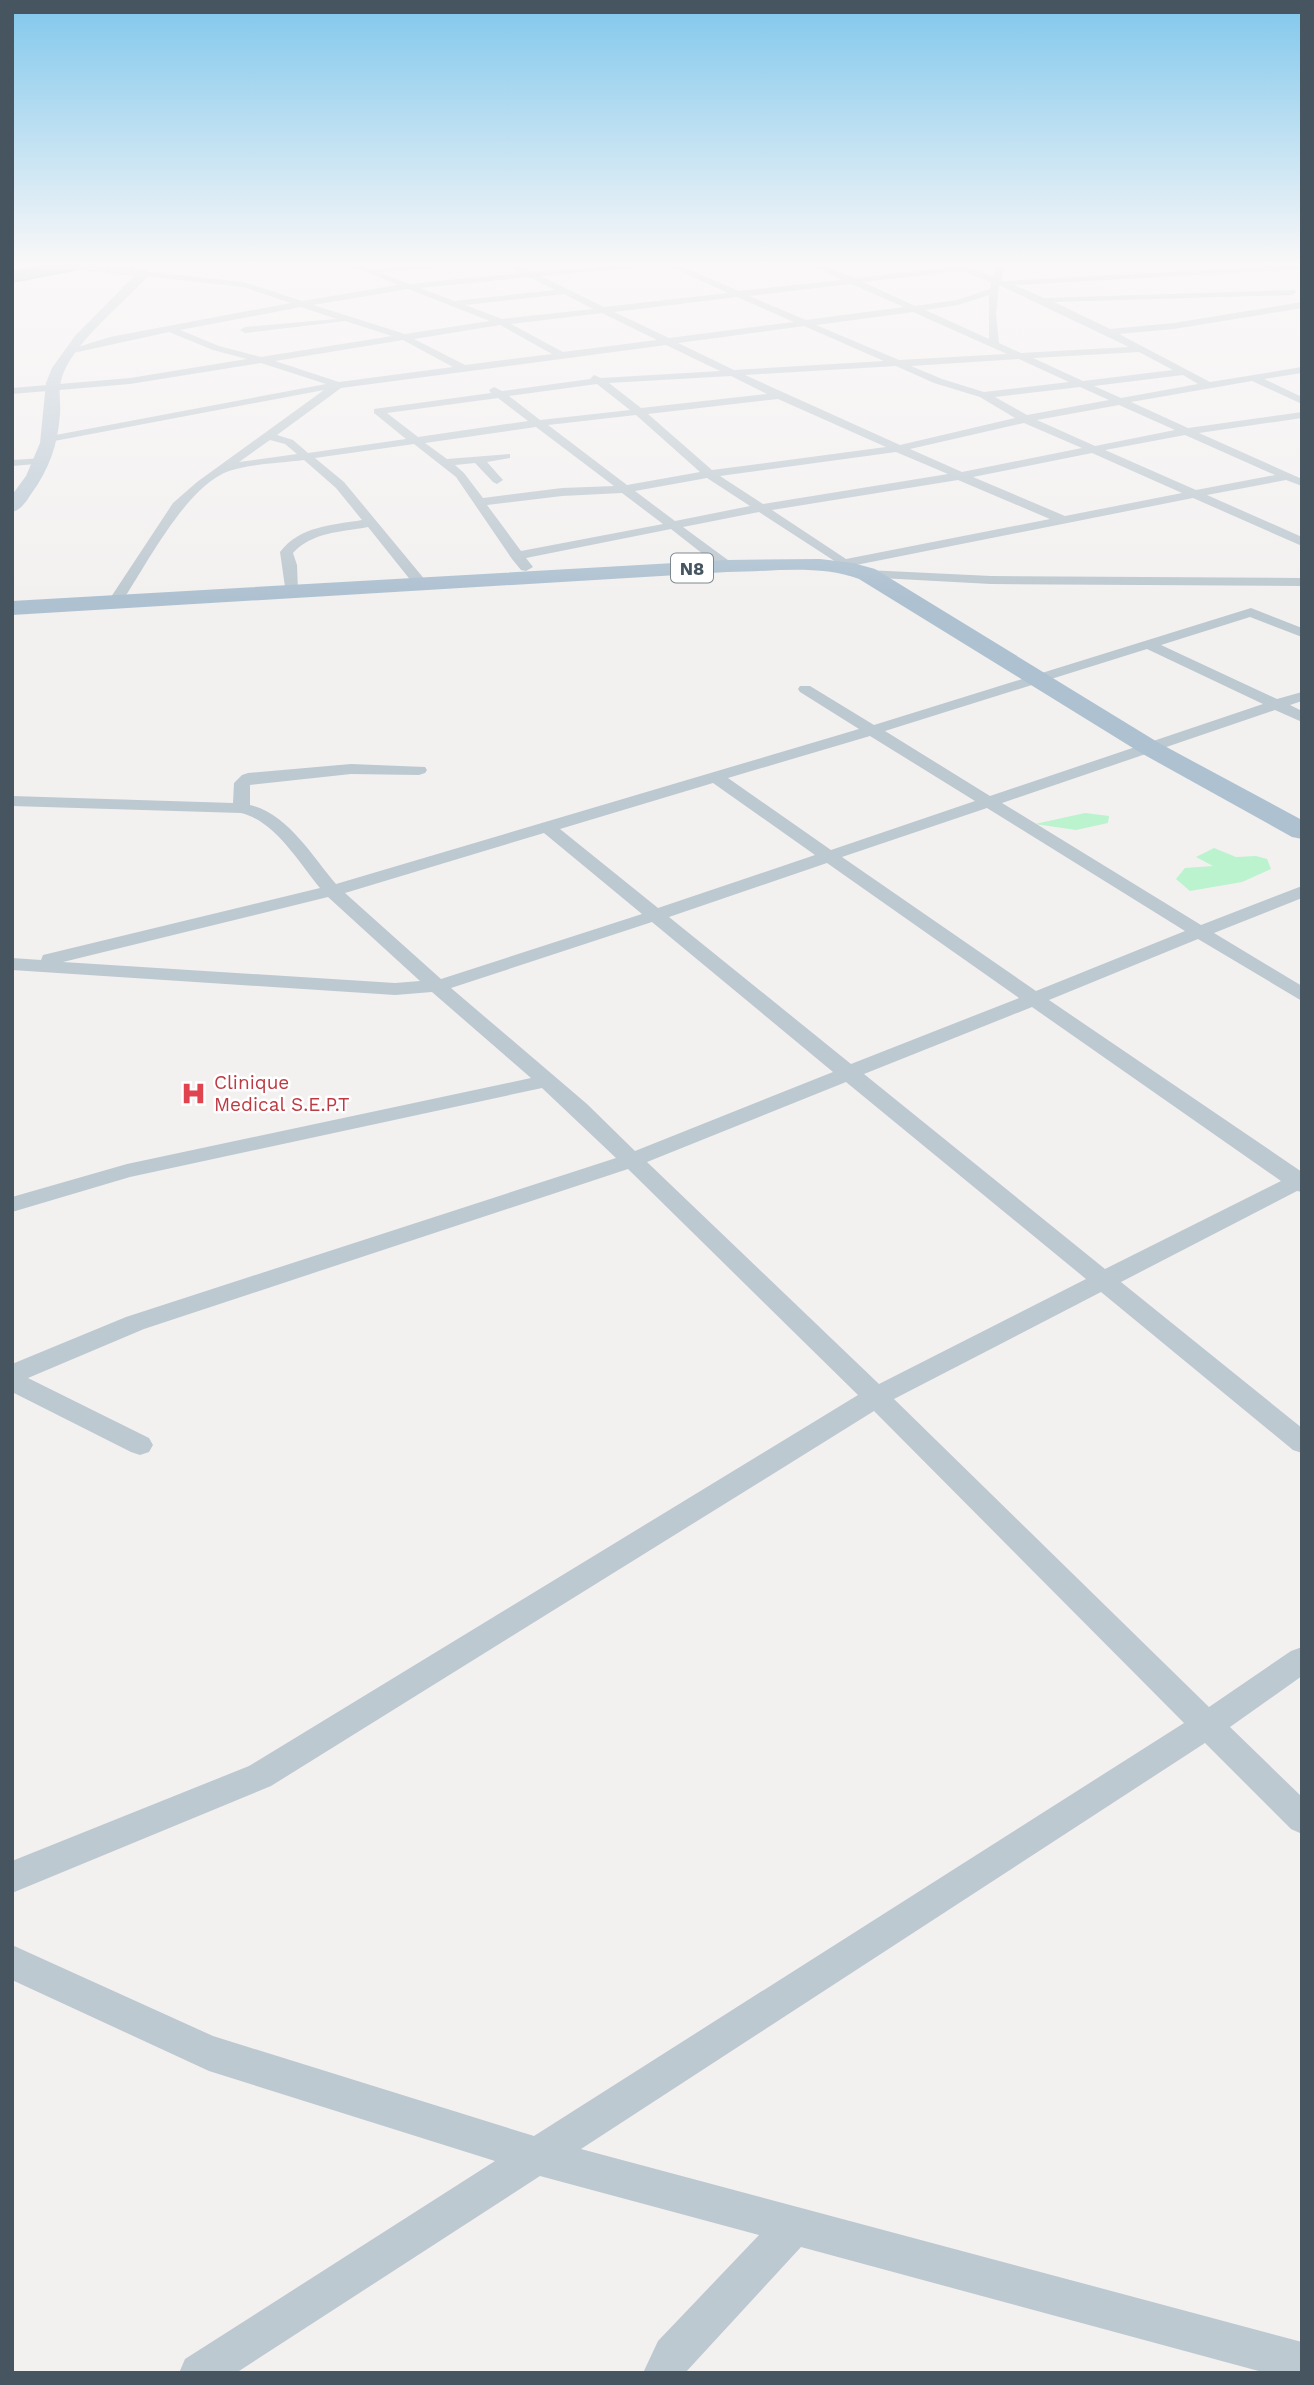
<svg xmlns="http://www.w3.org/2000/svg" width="1314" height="2385" font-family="'Work Sans',sans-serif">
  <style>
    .green { fill: #bbf3ce }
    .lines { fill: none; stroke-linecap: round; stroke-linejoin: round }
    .highway-casing { stroke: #6f91af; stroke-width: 4 }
    .street { fill: #bdc9d0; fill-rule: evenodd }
    .secondary { fill: #bccad5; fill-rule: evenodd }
    .primary { fill: #aec1d1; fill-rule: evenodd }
    .highway { fill: #84a6c3; fill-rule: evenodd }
    .labels { text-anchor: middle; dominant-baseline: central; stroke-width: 5; stroke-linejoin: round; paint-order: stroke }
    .shield { fill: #fff; stroke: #7e888f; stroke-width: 2 }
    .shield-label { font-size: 18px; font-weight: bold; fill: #46555f }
    .health-label { font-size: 19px; fill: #be3a42; stroke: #fff; text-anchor: start }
  </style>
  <rect width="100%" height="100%" fill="#f3f0f0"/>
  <!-- green -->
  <g class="green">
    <path d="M1085 813 1109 816 1108 823 1076 830 1035 824Z"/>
    <path d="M1214 848 1236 857 1256 856 1267 859 1271 869 1242 882 1190 891 1176 879 1185 868 1213 866 1196 857Z"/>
  </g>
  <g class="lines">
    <defs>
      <path id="highway" d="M53 265H81L74 269 12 281V273Z"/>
    </defs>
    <!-- highway casing -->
    <use href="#highway" class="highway-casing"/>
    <!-- street -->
    <g class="street">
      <path d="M349 265H360L371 269 431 265 427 268 379 272 409 284 520 273 507 265H517L532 272 633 265 629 268 541 276 604 307 728 293 667 265H678L739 291 842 280 813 265H823L854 278 950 267 949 265 966 266 993 277 997 265H1005L1001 280 1004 281 1302 265V269L1014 285 1044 298 1295 290 1296 292 1292 295 1054 302 1110 329 1174 323 1302 302V308L1174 329 1119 334 1210 382 1302 367V373L1264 379 1302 397V404L1252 381 1131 402 1188 428 1302 412V418L1199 433 1302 479V486L1286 480 1207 495 1302 537V546L1193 498 856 565 860 569 853 573 759 512 683 527 732 563V569H722L671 529 526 558 533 567 526 571 521 570 512 559 456 477 414 444 315 458 344 482 426 581V587H416L368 527C341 532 312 532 293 553L297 565 298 591 296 594H286L280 552C300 526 332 525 362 520L336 488 304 460C281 463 249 464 229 471 186 486 146 566 121 603H111L109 600 173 503 197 482 324 390 49 442 45 441V437L326 384 261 363 130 384 12 394V388L130 378 247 359 213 350 169 332 73 353 68 350 110 337 291 303 243 287 144 276 141 271 244 282 302 301 398 285ZM961 271 991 282 990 289 957 300 915 306 863 282ZM529 277 555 290 454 301 420 288ZM851 284 904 307 806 320 749 296ZM999 285 1129 347 1021 353 999 343 996 314ZM408 289 490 321 405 334 313 305ZM564 294 593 309 502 319 465 305ZM989 295V339L925 310 958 305ZM737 297 794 322 669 338 614 312ZM301 307 337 319 245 327 240 330 245 333 345 321 392 336 261 357 219 346 180 330ZM913 312 1007 354 899 360 816 325ZM602 313 657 340 563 352 511 324ZM500 325 552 354 465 365 414 339ZM804 326 884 361 734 370 678 343ZM403 340 453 367 339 382 275 361ZM666 345 720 371 601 378 594 375 590 379 502 391 494 387 489 390 491 393 374 409V413L406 439 308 453 293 440 277 435 341 388ZM1139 352 1173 370 1083 381 1033 358ZM1019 359 1069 382 984 392 942 379 911 366ZM896 366 934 383 980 397 1015 418 900 445 745 375ZM1183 375 1198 384 1121 398 1094 386ZM731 376 767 394 641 408 609 383ZM597 384 630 410 540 420 509 396ZM1080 387 1109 400 1027 415 995 397ZM498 398 528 421 418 437 387 413ZM778 399 886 447 712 470 648 414ZM1119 405 1175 430 1095 446 1037 420ZM636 415 700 472 627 485 548 425ZM1024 423 1082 448 962 472 910 449ZM536 427 614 486 562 488 483 498 464 473 455 465 475 463 493 482 497 484 503 480 487 462 510 458V454L447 459 425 443ZM1185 435 1275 475 1196 490 1105 450ZM270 440 285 444 297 454 239 462ZM896 452 948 474 763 504 720 476ZM1092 453 1182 493 1065 516 973 477ZM707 478 750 506 675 521 635 491ZM958 480 1050 519 846 559 772 510ZM622 493 663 524 521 551 487 505 562 496Z"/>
      <path d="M44 458 48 459V463L12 466V460Z"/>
      <path d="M867 570 991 576 1302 578V586L991 584 862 577 860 574Z"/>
      <path d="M1251 608 1302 628V637L1250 617 1161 645 1277 699 1302 692V701L1290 705 1302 711V722L1275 710 1002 803 1201 925 1302 886V898L1214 933 1302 986V1001L1198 939 1049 1000 1302 1172V1192L1297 1191 1121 1282 1302 1428V1453L1293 1450 1101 1292 894 1399 1209 1707 1291 1651 1302 1647V1676L1230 1727 1302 1797V1834L1291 1829 1205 1743 581 2149 1302 2342V2373H1266L801 2247 685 2373H643L658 2341 759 2235 540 2176 236 2373H179L185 2359 495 2161 209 2071 12 1980V1945L213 2036 534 2136 1184 1723 874 1411 271 1786 12 1893V1861L249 1766 858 1395 628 1169 144 1329 28 1378 149 1438 153 1445 149 1452 140 1455 131 1452 12 1392V1364L126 1317 616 1158 542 1088 130 1177 12 1212V1197L127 1164 531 1078 432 992 395 995 12 970V958L41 960 43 955 320 888C299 863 275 821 241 813L12 806V796L233 803 234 783 242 775 248 773 351 764 425 767 427 770 425 773 419 775 351 774 250 785V805C287 813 312 856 336 884L859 729 800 692 798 689 800 686H810L874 725ZM1147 649 1263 704 990 796 885 731ZM870 736 975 801 831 850 728 778ZM713 783 815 855 658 908 560 829ZM987 808 1185 931 1036 991 842 857ZM544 833 642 914 441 979 345 893ZM827 863 1019 998 851 1064 669 917ZM328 897 420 981 395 983 63 962ZM652 922 833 1072 635 1151 587 1104 451 988ZM1032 1007 1281 1181 1105 1269 864 1074ZM846 1082 1086 1279 879 1384 647 1162Z"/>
    </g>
    <!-- secondary -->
    <path class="secondary" d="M65 265C84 264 136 262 150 273 126 303 70 343 61 381 58 392 61 403 60 414 58 444 49 470 31 494 26 502 21 510 12 512V495L26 476 40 443 46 383 52 368 75 336 134 276 71 269Z"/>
    <!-- primary -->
    <path class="primary" d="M820 559 853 563 875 569 1159 743 1302 820V839L1292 837 1141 753 859 579C819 564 769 572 727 572L12 615V601L727 560Z"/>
    <!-- highway -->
    <use href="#highway" class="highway"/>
  </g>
  <!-- sky -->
  <linearGradient id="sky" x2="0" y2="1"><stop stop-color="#80c7ec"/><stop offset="0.44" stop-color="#faf8f8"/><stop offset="1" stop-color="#faf8f8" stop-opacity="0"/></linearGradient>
  <rect width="1314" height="599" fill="url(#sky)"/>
  <!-- icons -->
  <defs>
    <symbol id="hospital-bare" viewBox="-9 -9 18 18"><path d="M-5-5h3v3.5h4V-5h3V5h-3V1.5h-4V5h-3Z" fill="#e0444e" stroke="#fff" stroke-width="2.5" paint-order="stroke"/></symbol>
  </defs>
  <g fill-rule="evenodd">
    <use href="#hospital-bare" x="176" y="1076" width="35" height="35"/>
  </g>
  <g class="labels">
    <!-- shield labels -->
    <rect class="shield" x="671" y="553.5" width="42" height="29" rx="5"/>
    <g class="shield-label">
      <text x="692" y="568">N8</text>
    </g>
    <!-- health labels -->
    <g class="health-label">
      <text x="214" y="1082">Clinique<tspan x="214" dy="22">Medical S.E.P.T</tspan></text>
    </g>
  </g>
  <!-- border -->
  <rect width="1314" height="2385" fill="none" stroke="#46555f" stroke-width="28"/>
</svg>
